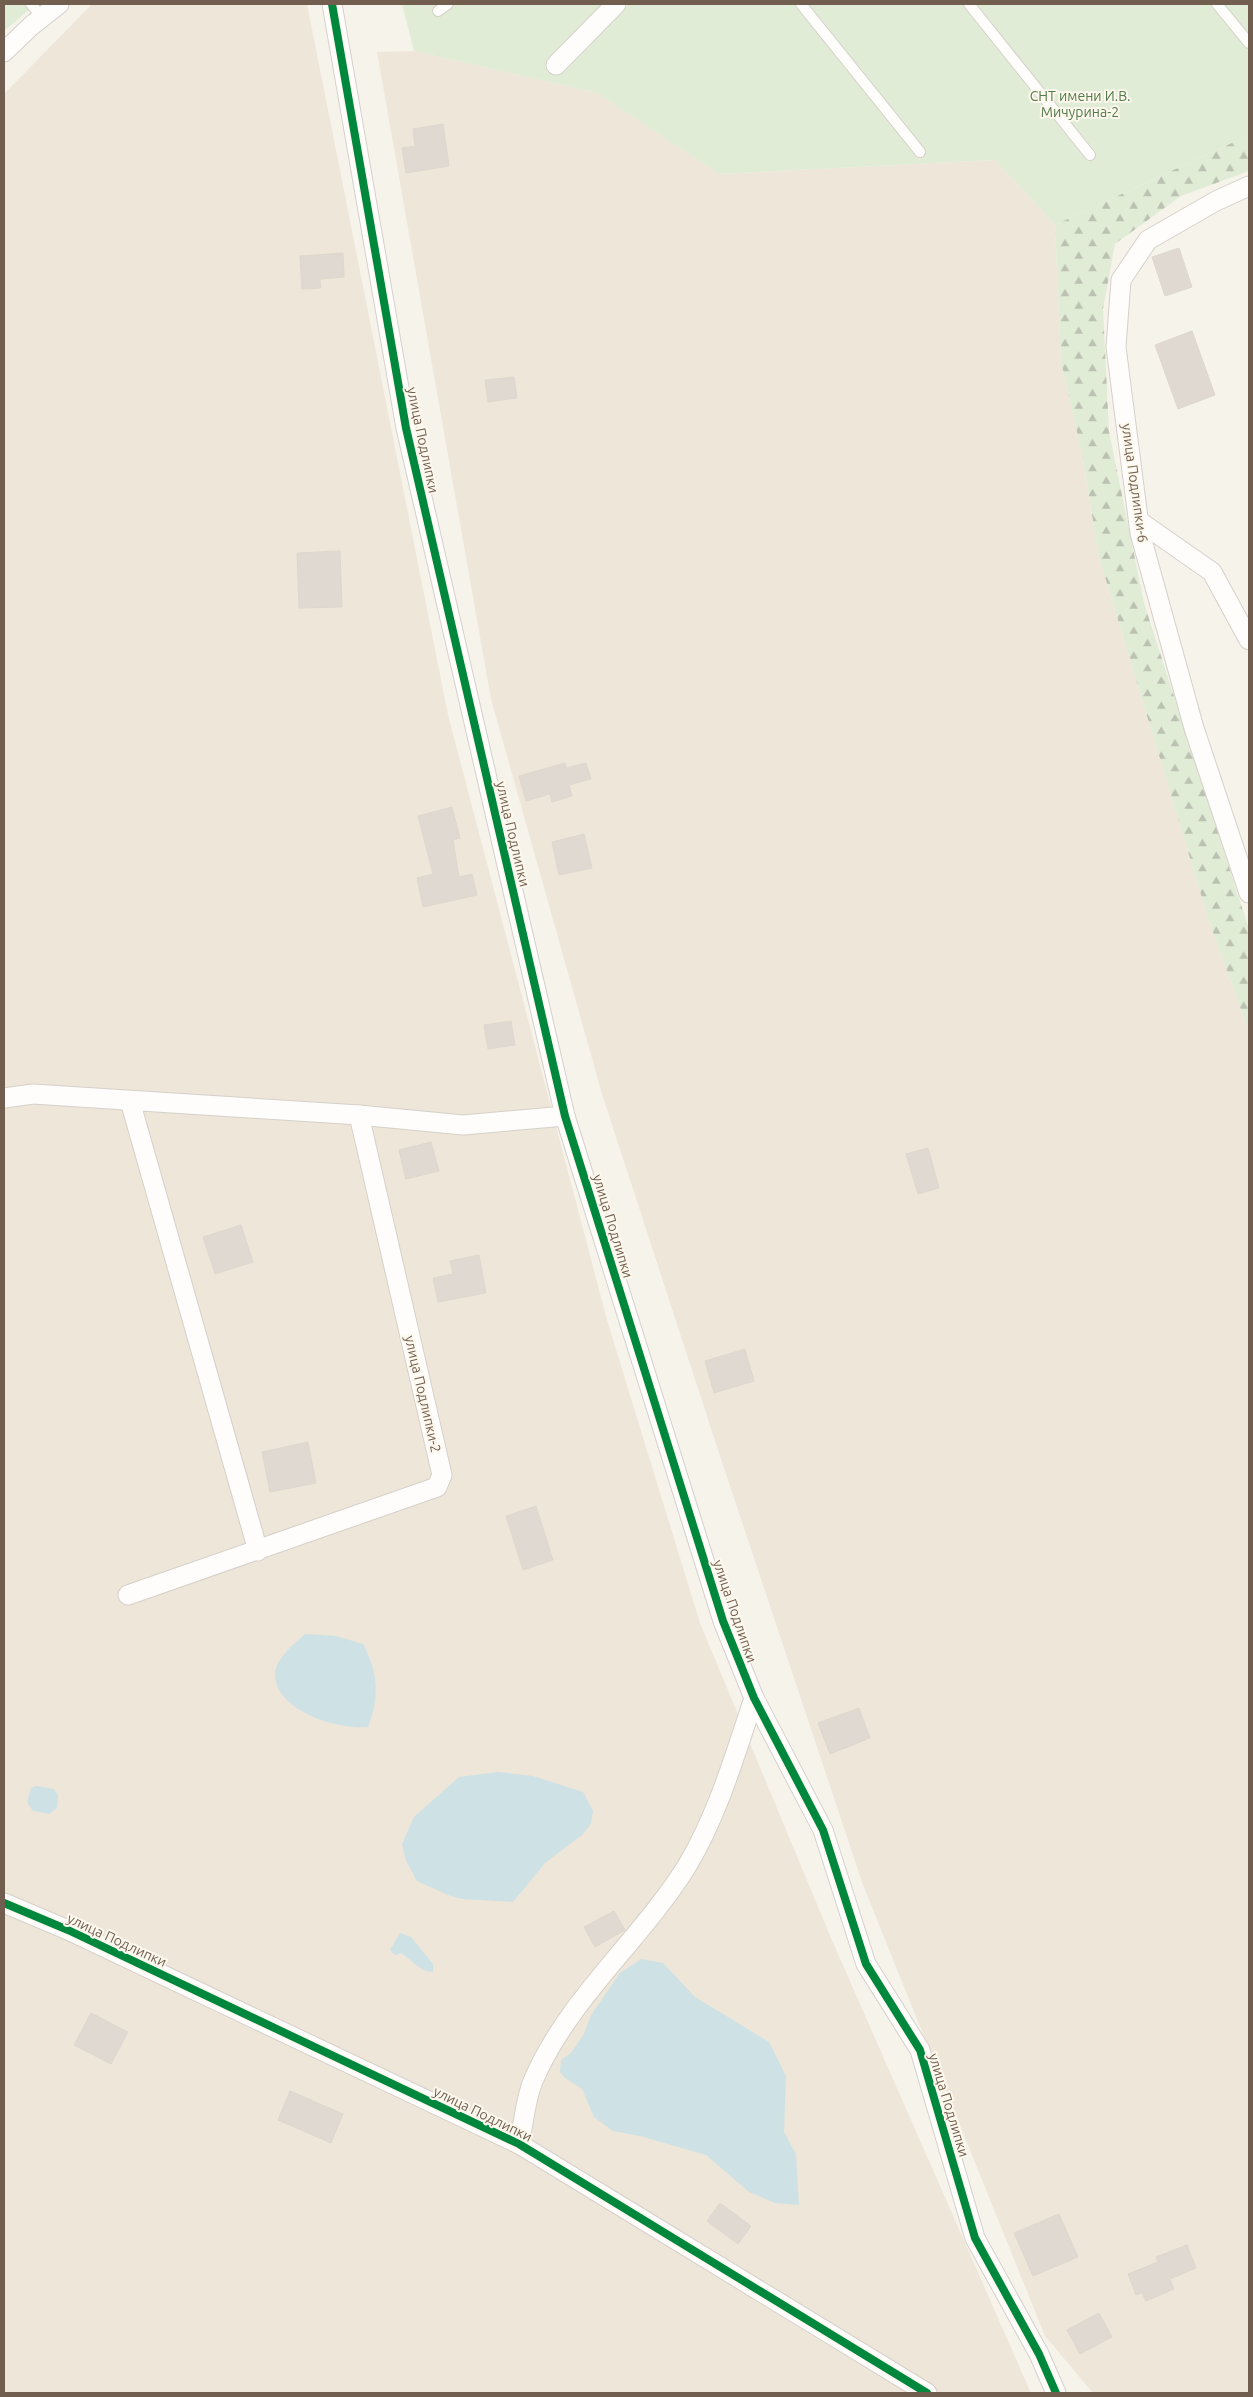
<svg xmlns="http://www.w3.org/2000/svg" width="1253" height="2397" font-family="Ubuntu,sans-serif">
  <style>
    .residential { fill: #eee6d9 }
    .green { fill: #e1ecd7 }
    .forest { fill: url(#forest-firs) }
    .water { fill: #cee1e5 }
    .building { fill: #dfd9d1; stroke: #ded7ce }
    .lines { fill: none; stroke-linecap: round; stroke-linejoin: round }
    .lane-casing { stroke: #d5d0c9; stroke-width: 12 }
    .street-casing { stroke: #d5d0c9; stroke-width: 21 }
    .lane { stroke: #fefdfc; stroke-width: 10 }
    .street { stroke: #fefdfc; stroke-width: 19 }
    .cycleway-casing { stroke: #fdf8ed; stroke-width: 11 }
    .cycleway { stroke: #00873e; stroke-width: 8 }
    .labels { text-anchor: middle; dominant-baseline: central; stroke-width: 4; stroke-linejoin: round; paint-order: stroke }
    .park-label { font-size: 14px; fill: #547b4a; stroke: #fdf8ed }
    .street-label { font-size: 14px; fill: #715e4e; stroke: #fdf8ed }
  </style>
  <defs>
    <pattern id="forest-firs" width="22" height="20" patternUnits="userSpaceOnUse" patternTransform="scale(1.25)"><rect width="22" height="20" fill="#e1ecd7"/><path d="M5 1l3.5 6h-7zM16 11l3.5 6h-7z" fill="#bbc2b1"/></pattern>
  </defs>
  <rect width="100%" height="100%" fill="#f6f3eb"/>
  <!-- residential -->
  <g class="residential">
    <path d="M92 4H307L448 715 607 1320 700 1623 831 1938 1031 2393H4V94Z"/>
    <path d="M414 51 597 93 719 174 995 160 1055 225 1061 361 1082 454 1099 557 1209 921 1249 1032V2393H1093L1045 2336 863 1885 720 1456 602 1094 491 699 377 52Z"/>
  </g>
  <!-- green -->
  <g class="green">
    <path d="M4 4H36L4 31Z"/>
    <path d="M402 4H1249V135L1055 225 995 160 719 174 597 93 414 51Z"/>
  </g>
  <!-- forest -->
  <path class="forest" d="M1249 135V171L1181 196 1115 244 1103 309 1109 431 1144 603 1249 929V1032L1209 921 1099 557 1082 454 1061 361 1055 225Z"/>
  <!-- water -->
  <g class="water">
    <path d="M305 1634 336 1636 363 1644C378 1673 380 1696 368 1727 338 1730 275 1711 275 1674 276 1658 295 1643 305 1634Z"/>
    <path d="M498 1772 533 1776 583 1792 593 1811 591 1824 582 1835 545 1863 513 1902 462 1899 448 1895 417 1881 406 1861 402 1844 414 1817 459 1777Z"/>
    <path d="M36 1786 54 1789 58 1795 57 1808 49 1814 33 1811 27 1802 31 1788Z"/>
    <path d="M400 1933 411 1937 433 1964V1972C420 1972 411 1959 401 1953L395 1955 390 1950Z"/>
    <path d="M641 1959 663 1963 695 1997 769 2042 786 2076 784 2132 796 2154 799 2205 775 2203 749 2192 706 2155 640 2136 613 2131 594 2117 582 2089 565 2078 560 2072 561 2060 571 2053 584 2034 591 2015 620 1973Z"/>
  </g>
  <!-- building -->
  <g class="building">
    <path d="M443 124 449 166 406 173 402 148 415 146 413 129Z"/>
    <path d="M1179 248 1192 287 1165 296 1152 257Z"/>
    <path d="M343 253 344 277 320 279 321 288 302 289 300 256Z"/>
    <path d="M1192 331 1215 395 1178 409 1155 345Z"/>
    <path d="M514 377 517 398 488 402 485 380Z"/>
    <path d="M340 551 342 607 299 608 297 553Z"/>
    <path d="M565 763 566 768 586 763 591 779 569 785 572 796 552 802 550 794 526 801 519 776Z"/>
    <path d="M452 807 460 838 453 840 459 877 472 874 477 895 423 907 417 878 433 874 418 816Z"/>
    <path d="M584 834 592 868 559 875 552 842Z"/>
    <path d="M511 1021 515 1045 488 1049 484 1025Z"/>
    <path d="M431 1142 439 1171 406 1179 399 1150Z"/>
    <path d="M928 1148 939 1188 918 1194 906 1154Z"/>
    <path d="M241 1225 253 1262 215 1274 203 1237Z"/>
    <path d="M479 1255 486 1293 438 1302 433 1278 453 1274 450 1261Z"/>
    <path d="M745 1349 754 1381 714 1393 705 1361Z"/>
    <path d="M308 1442 316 1483 270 1492 262 1452Z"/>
    <path d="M536 1506 553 1560 523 1570 506 1516Z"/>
    <path d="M859 1708 870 1738 830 1754 818 1723Z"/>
    <path d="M614 1911 625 1930 595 1947 584 1927Z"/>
    <path d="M91 2013 128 2032 111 2064 74 2045Z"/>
    <path d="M290 2091 343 2114 331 2143 278 2120Z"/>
    <path d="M720 2203 751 2226 738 2244 707 2221Z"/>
    <path d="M1059 2214 1078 2257 1033 2276 1014 2233Z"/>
    <path d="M1187 2245 1196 2268 1170 2279 1174 2289 1146 2301 1142 2293 1136 2295 1128 2274 1158 2262 1156 2257Z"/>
    <path d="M1099 2313 1112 2337 1080 2354 1067 2330Z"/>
  </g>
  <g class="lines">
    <defs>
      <g id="lane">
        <path d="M31 4 42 17"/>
        <path d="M801 4 920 152"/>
        <path d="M969 4 1090 155"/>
        <path d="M1217 4 1249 43"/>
        <path d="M438 11 448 4"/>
      </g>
      <g id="street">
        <path d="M332 4 406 428 565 1116 723 1621 754 1698 823 1830 866 1964 920 2050 975 2238 1039 2354 1056 2393"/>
        <path d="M4 52 31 26 59 4"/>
        <path d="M556 65 616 4"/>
        <path d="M1249 186 1216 201 1148 240 1121 280 1116 347 1140 533 1194 728 1249 893"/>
        <path d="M1139 521 1212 572 1249 640"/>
        <path d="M4 1098 33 1094 359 1115 463 1125 565 1116"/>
        <path d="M130 1101 258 1551"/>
        <path d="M128 1595 437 1487 442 1475 359 1115"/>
        <path d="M4 1903 68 1930 519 2144 927 2393"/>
        <path d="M519 2144C524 2124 525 2100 533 2081 568 1999 640 1941 687 1866 718 1814 735 1755 754 1698"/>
      </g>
    </defs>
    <!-- lane casing -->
    <use href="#lane" class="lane-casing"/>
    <!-- street casing -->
    <use href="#street" class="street-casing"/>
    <!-- lane -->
    <use href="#lane" class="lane"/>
    <!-- street -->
    <use href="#street" class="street"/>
    <defs>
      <g id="cycleway">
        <path d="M332 4 406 428 565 1116 723 1621 754 1698 823 1830 866 1964 920 2050 975 2238 1039 2354 1056 2393"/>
        <path d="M4 1903 68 1930 519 2144 927 2393"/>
      </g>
    </defs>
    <!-- cycleway casing -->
    <use href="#cycleway" class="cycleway-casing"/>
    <!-- cycleway -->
    <use href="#cycleway" class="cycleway"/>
  </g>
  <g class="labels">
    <!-- park labels -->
    <g class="park-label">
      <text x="1080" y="96">СНТ имени И.В.<tspan x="1080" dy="16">Мичурина-2</tspan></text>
    </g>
    <!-- street labels -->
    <g class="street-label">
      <text transform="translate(423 440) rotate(78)">улица Подлипки</text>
      <text transform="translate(1135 483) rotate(82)">улица Подлипки-6</text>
      <text transform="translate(513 834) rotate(77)">улица Подлипки</text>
      <text transform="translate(613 1226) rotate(73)">улица Подлипки</text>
      <text transform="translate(423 1394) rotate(77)">улица Подлипки-2</text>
      <text transform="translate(735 1611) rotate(71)">улица Подлипки</text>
      <text transform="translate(117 1940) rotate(25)">улица Подлипки</text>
      <text transform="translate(949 2105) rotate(73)">улица Подлипки</text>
      <text transform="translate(483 2114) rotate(26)">улица Подлипки</text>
    </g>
  </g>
  <!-- border -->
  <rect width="1253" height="2397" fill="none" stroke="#715e4e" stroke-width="10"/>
</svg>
